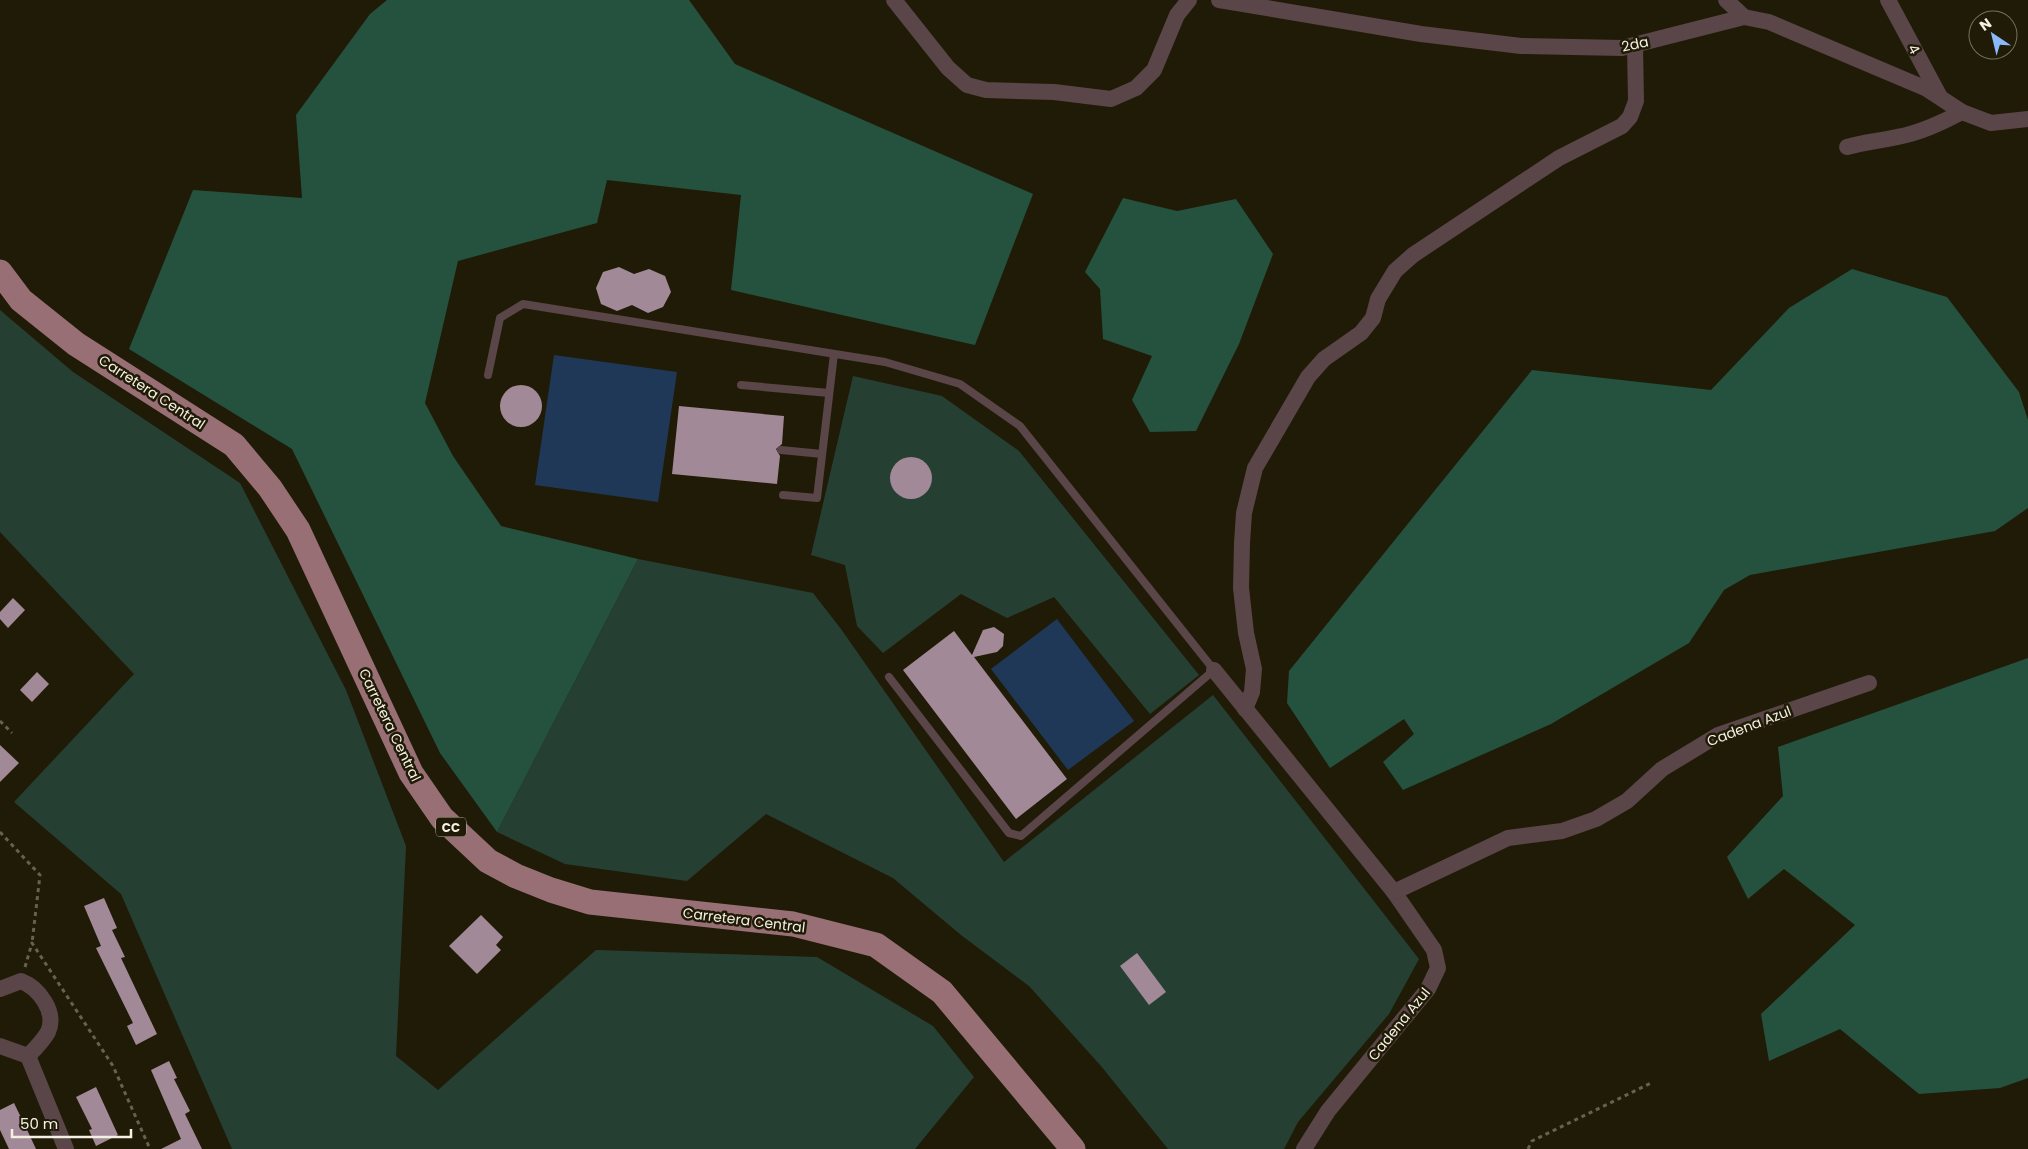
<svg xmlns="http://www.w3.org/2000/svg" width="2028" height="1149" font-family="Poppins,sans-serif">
  <style>
    .green { fill: #254033 }
    .forest { fill: #24523e }
    .water { fill: #1f3857 }
    .building { fill: #a28998 }
    .lines { fill: none; stroke-linecap: round; stroke-linejoin: round }
    .path { stroke: #676250; stroke-width: 3; stroke-dasharray: 4 4; stroke-linecap: butt }
    .service { stroke: #5a4548; stroke-width: 8 }
    .minor { stroke: #5a4548; stroke-width: 16 }
    .primary { stroke: #986f74; stroke-width: 25 }
    .labels { text-anchor: middle; dominant-baseline: central; stroke-width: 5; stroke-linejoin: round; paint-order: stroke }
    .shield { fill: #201b06; stroke: #b4b1a1; stroke-width: 1 }
    .shield-label { font-size: 12px; font-weight: bold; fill: #f4f1e4 }
    .street-label { font-size: 14px; fill: #f4f1e4; stroke: #201b06 }
  </style>
  <rect width="100%" height="100%" fill="#201b06"/>
  <!-- green -->
  <g class="green">
    <path d="M0 310 73 372 240 483 346 690 406 846 396 1056 438 1090 596 950 817 957 933 1026 974 1077 915 1149H232L121 894 14 802 134 674 0 532Z"/>
    <path d="M853 376 942 396 1019 451 1199 675 1150 714 1054 597 1007 618 961 594 883 653 857 626 845 565 811 555Z"/>
    <path d="M638 559 813 593 841 629 1004 862 1213 695 1419 959 1389 1014 1298 1122 1284 1149H1168L1101 1066 1029 986 961 935 893 878 766 814 687 881 565 864 497 832Z"/>
  </g>
  <!-- forest -->
  <g class="forest">
    <path d="M387 0H689L735 64 1033 194 975 345 731 290 741 195 607 180 597 223 458 261 425 403 453 456 501 526 638 559 497 832 440 753 292 449 129 349 193 190 302 198 296 115 370 14Z"/>
    <path d="M1123 198 1177 211 1236 199 1273 254 1239 344 1196 431 1150 432 1132 400 1152 356 1103 339 1100 289 1085 272Z"/>
    <path d="M1852 269 1947 297 2019 392 2028 420V508L1995 531 1750 575 1724 590 1689 643 1551 724 1403 790 1383 762 1414 734 1404 719 1330 768 1287 703 1289 671 1532 370 1711 390 1789 308Z"/>
    <path d="M2028 658V1078L2000 1088 1919 1094 1840 1029 1769 1061 1761 1014 1855 925 1784 869 1748 899 1727 857 1783 796 1778 747Z"/>
  </g>
  <!-- water -->
  <g class="water">
    <path d="M554 355 677 372 658 502 535 485Z"/>
    <path d="M1057 619 1134 721 1068 770 991 669Z"/>
  </g>
  <!-- building -->
  <g class="building">
    <path d="M619 267 634 274 649 269 665 276 671 292 663 307 648 313 632 305 617 311 601 304 596 288 603 272Z"/>
    <circle cx="521" cy="406" r="21"/>
    <path d="M679 406 784 416 782 444 776 449 780 456 777 484 672 474Z"/>
    <circle cx="911" cy="478" r="21"/>
    <path d="M13 598 25 610 8 628 0 619V612Z"/>
    <path d="M994 627 1004 634 1003 646 997 652 974 657 1067 779 1016 819 903 670 954 631 972 655 983 630Z"/>
    <path d="M37 672 49 684 32 702 20 690Z"/>
    <path d="M0 745 19 763 0 782Z"/>
    <path d="M104 898 117 928 112 930 125 957 121 958 157 1034 136 1045 127 1026 133 1023 96 948 101 946 84 906Z"/>
    <path d="M481 915 503 937 496 945 501 950 477 974 449 946Z"/>
    <path d="M1137 953 1166 992 1149 1005 1120 966Z"/>
    <path d="M169 1061 177 1078 174 1079 190 1111 185 1114 202 1149H161L181 1139 151 1070Z"/>
    <path d="M96 1087 118 1135 96 1146 89 1130 92 1129 76 1097Z"/>
    <path d="M14 1103 29 1134 36 1149H9L0 1130V1110Z"/>
  </g>
  <g class="lines">
    <!-- path -->
    <g class="path">
      <path d="M0 721 12 733"/>
      <path d="M0 832 40 875 32 943"/>
      <path d="M25 967 32 943 113 1066 150 1149"/>
      <path d="M1528 1149 1532 1141 1653 1082"/>
    </g>
    <!-- service -->
    <g class="service">
      <path d="M488 375 500 318 523 304 885 362 960 384 1020 426 1214 670 1021 836 1009 833 889 677"/>
      <path d="M741 385 829 393"/>
      <path d="M781 450 822 454"/>
      <path d="M783 495 817 498 834 354"/>
    </g>
    <!-- minor -->
    <g class="minor">
      <path d="M894 0 948 68 967 85 986 90 1054 92 1111 99 1136 88 1154 70 1177 15 1189 0"/>
      <path d="M1219 0 1421 34 1521 46 1622 48 1744 17 1769 22 1927 89 1962 112 1991 123 2028 119"/>
      <path d="M1726 0 1744 17"/>
      <path d="M1888 0 1940 97"/>
      <path d="M1847 147C1864 142 1880 141 1897 137 1920 133 1941 123 1962 112"/>
      <path d="M1214 670 1394 892 1434 950 1438 968 1428 989 1328 1111 1304 1149"/>
      <path d="M1245 709 1252 692 1254 669 1246 633 1241 588 1242 543 1244 513 1255 468 1308 377 1324 359 1361 333 1373 318 1378 299 1395 271 1413 255 1559 158 1622 126 1630 117 1636 101 1635 45"/>
      <path d="M1394 892 1508 838 1562 831 1596 819 1627 801 1662 769 1718 735 1869 683"/>
      <path d="M0 989 21 981C39 988 57 1012 48 1032 43 1041 35 1049 28 1056L0 1046"/>
      <path d="M28 1056 66 1149"/>
    </g>
    <!-- primary -->
    <path class="primary" d="M0 272 21 300 76 344 234 445 270 488 298 530 411 773 442 818 488 861 516 876 551 890 590 902 793 924 876 945 942 992 1073 1149"/>
  </g>
  <g class="labels">
    <!-- shield labels -->
    <rect class="shield" x="436" y="817.5" width="30" height="19" rx="4"/>
    <g class="shield-label">
      <text x="451" y="827">CC</text>
    </g>
    <!-- street labels -->
    <g class="street-label">
      <text transform="translate(1635 44) rotate(-12)">2da</text>
      <text transform="translate(1914 49) rotate(62)">4</text>
      <text transform="translate(152 392) rotate(33)">Carretera Central</text>
      <text transform="translate(390 725) rotate(64)">Carretera Central</text>
      <text transform="translate(1749 726) rotate(-21)">Cadena Azul</text>
      <text transform="translate(744 920) rotate(7)">Carretera Central</text>
      <text transform="translate(1399 1024) rotate(-51)">Cadena Azul</text>
    </g>
  </g>
  <!-- north arrow -->
  <g transform="translate(1993 35) rotate(325)"><circle r="24" fill="#201b06" stroke="#75715f"/>
  <path d="M0-4L9 19L0 12L-9 19Z" fill="#89bafc"/>
  <text y="-8" font-size="14" font-weight="bold" text-anchor="middle" fill="#f4f1e4">N</text>
  </g>
  <!-- scale -->
  <path d="M12 1129v8h119v-8" fill="none" stroke="#f4f1e4" stroke-width="2.5"/>
  <text x="20" y="1129" font-size="15" fill="#f4f1e4" stroke="#201b06" stroke-width="4" paint-order="stroke">50 m</text>
</svg>
